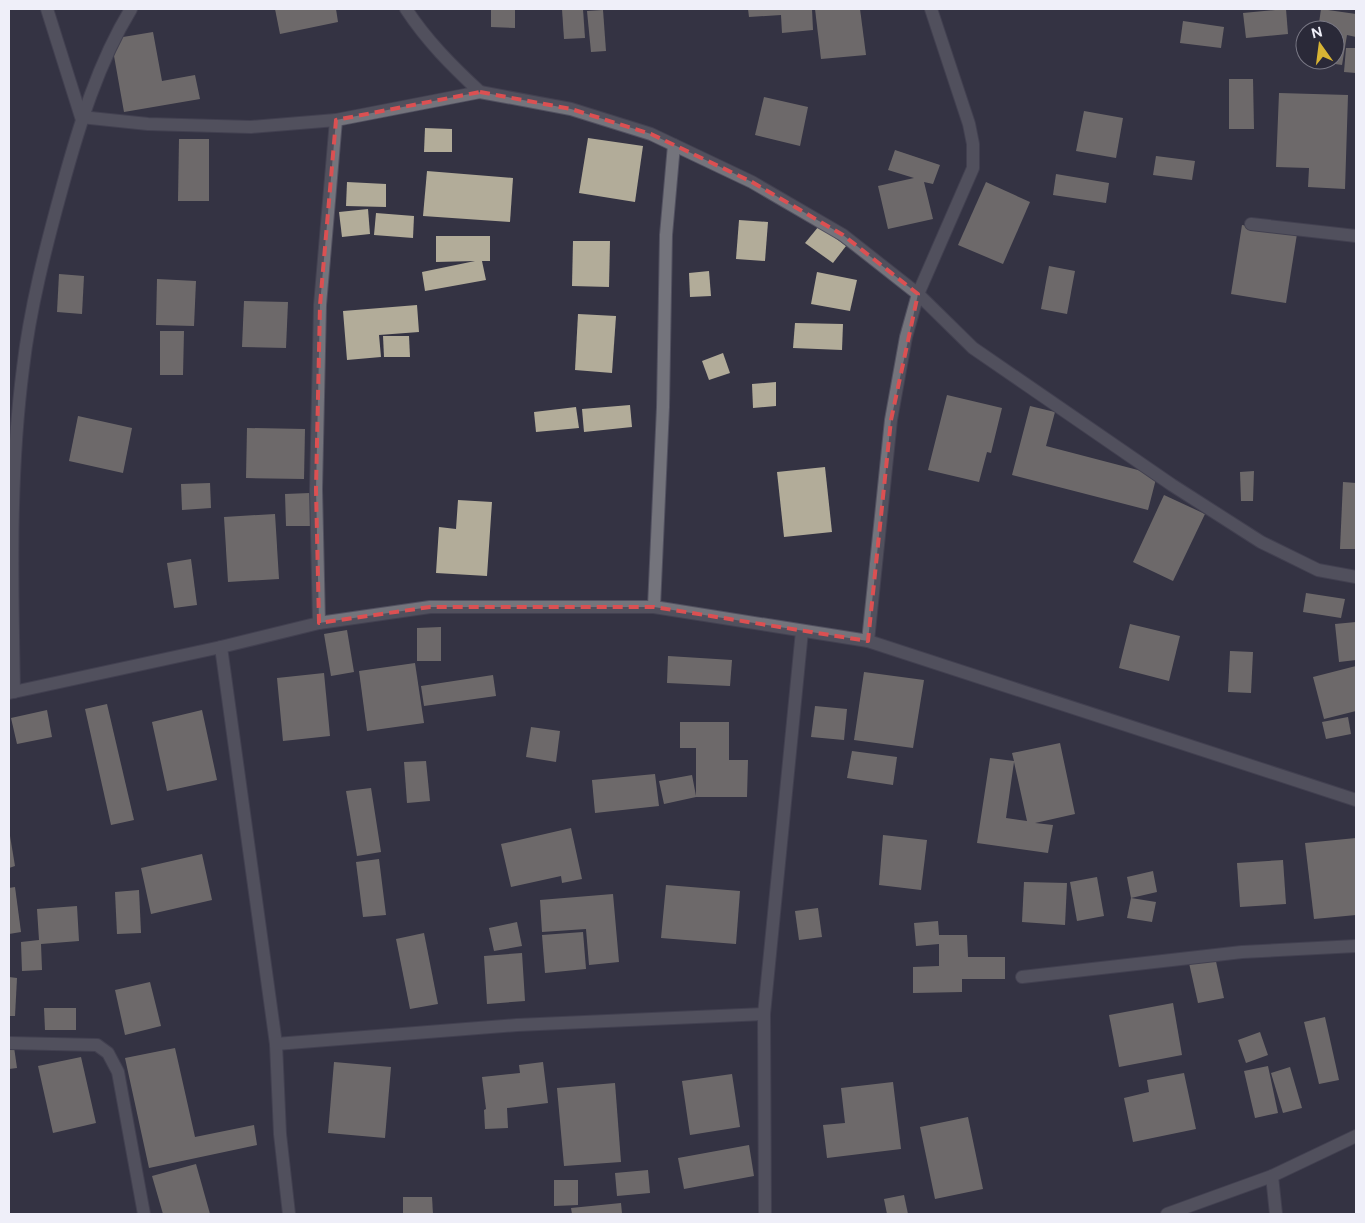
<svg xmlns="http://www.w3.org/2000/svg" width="1365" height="1223" font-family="Figtree,sans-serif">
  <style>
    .building { fill: #b2ac99; fill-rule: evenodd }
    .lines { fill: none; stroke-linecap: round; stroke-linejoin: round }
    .minor-casing { stroke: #525160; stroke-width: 14 }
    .minor { stroke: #74747c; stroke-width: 12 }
    .marked { fill: none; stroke: #db5052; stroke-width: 4; stroke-dasharray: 10 6; stroke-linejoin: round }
  </style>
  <rect width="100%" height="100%" fill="#343343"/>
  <!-- building -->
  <g class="building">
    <path d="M275 9H336L338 22 280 34Z"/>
    <path d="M491 9H515V28L491 27Z"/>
    <path d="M562 9H583L585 38 564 39Z"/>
    <path d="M748 9H812L813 30 782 33 781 15 749 17Z"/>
    <path d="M815 9H860L866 55 821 59Z"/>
    <path d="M1286 9 1288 34 1246 38 1243 13Z"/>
    <path d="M1321 9 1356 14V37L1347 35 1342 65 1315 61 1335 60V30H1318Z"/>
    <path d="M603 10 606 51 591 52 587 11Z"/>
    <path d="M1183 21 1224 27 1221 48 1180 43Z"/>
    <path d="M153 32 162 81 195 75 200 99 124 112 111 39Z"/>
    <path d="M1346 48H1356V73L1344 72Z"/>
    <path d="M1229 79H1253L1254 129H1229Z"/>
    <path d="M1279 93 1348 95 1345 189 1308 187 1309 168 1276 167Z"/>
    <path d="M764 97 808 107 800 146 755 135Z"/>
    <path d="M1084 111 1123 118 1116 158 1076 151Z"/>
    <path d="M425 128 452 129V152H424Z"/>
    <path d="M588 138 643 146 635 202 579 193Z"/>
    <path d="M179 139H209V201H178Z"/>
    <path d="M895 150 940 165 933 184 924 182 933 219 888 229 878 186 914 178 888 170Z"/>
    <path d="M1156 156 1195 161 1192 180 1153 175Z"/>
    <path d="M427 171 513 178 510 222 423 216Z"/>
    <path d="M1056 174 1109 183 1106 203 1053 195Z"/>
    <path d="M347 182 386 184V207L346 206Z"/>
    <path d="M986 182 1030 202 1003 264 958 245Z"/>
    <path d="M368 209 370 234 342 237 339 212Z"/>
    <path d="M376 213 414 216 413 238 374 235Z"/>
    <path d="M739 220 768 222 765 261 736 259Z"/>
    <path d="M1242 225 1297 234 1286 303 1231 294Z"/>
    <path d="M819 226 846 246 833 263 805 243Z"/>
    <path d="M436 236H490V261H482L486 280 425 291 422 272 475 261 436 262Z"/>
    <path d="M573 241H610L609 287 572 286Z"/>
    <path d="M1049 266 1075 271 1067 314 1041 309Z"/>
    <path d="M709 271 711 296 690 297 689 273Z"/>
    <path d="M817 272 857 280 850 311 811 304Z"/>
    <path d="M59 274 84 276 82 314 57 312Z"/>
    <path d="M157 279 196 281 194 326 156 325Z"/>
    <path d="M244 301 288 302 286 348 242 347Z"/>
    <path d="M417 305 419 332 379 335 381 357 347 360 343 311Z"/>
    <path d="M578 314 616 316 612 373 575 370Z"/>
    <path d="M795 323 843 324 842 350 793 348Z"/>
    <path d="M160 331H184L183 375H160Z"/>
    <path d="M383 336H409L410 357H384Z"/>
    <path d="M723 353 730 373 709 380 702 361Z"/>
    <path d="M776 382V406L753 408 752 384Z"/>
    <path d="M947 395 1002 408 991 453 987 452 979 482 928 470Z"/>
    <path d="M630 405 632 427 584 432 582 409Z"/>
    <path d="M1030 406 1055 412 1046 446 1157 475 1148 510 1012 475Z"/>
    <path d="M576 407 579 428 536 432 534 412Z"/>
    <path d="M78 416 132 428 123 473 69 461Z"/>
    <path d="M247 428 305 429 304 479 246 478Z"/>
    <path d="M825 467 832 532 784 537 777 472Z"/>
    <path d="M1254 471 1253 501H1241L1240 472Z"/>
    <path d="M1343 482 1356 483V549H1340Z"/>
    <path d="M210 483 211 508 182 510 181 484Z"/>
    <path d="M310 493V526H286L285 494Z"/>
    <path d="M1164 495 1205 514 1173 581 1133 562Z"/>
    <path d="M458 500 492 502 487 576 436 573 439 527 456 529Z"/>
    <path d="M275 514 279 579 228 582 224 517Z"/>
    <path d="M191 559 197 605 174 608 167 563Z"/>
    <path d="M1306 593 1345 599 1341 618 1303 612Z"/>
    <path d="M1356 622V660L1339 662 1335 624Z"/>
    <path d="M1130 624 1180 636 1169 681 1119 668Z"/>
    <path d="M441 627V661H417V628Z"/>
    <path d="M347 630 354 672 331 676 324 634Z"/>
    <path d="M1230 651 1253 652 1251 693 1228 692Z"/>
    <path d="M668 656 732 660 730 686 667 683Z"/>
    <path d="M415 663 424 723 367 731 359 671Z"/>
    <path d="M1356 666V711L1324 719 1313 677Z"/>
    <path d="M864 672 924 680 913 748 854 740Z"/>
    <path d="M324 673 330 736 283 741 277 678Z"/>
    <path d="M493 675 496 696 424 706 421 686Z"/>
    <path d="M107 704 134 820 111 825 85 709Z"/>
    <path d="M815 706 847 709 844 740 811 737Z"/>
    <path d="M47 710 52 737 17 744 11 718Z"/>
    <path d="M202 710 217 780 167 791 152 722Z"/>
    <path d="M1348 717 1351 734 1326 739 1322 722Z"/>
    <path d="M680 722H729V760H748L747 797H696L664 804 659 781 692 775 696 796V748H680Z"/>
    <path d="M531 727 560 731 556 762 526 757Z"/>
    <path d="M1060 743 1075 814 1035 823 1053 825 1048 853 977 843 990 758 1014 761 1012 753ZM1014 762 1027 821 1006 818Z"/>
    <path d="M852 751 897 757 893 785 847 778Z"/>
    <path d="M426 761 430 801 407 803 404 762Z"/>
    <path d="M655 774 659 806 595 813 592 780Z"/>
    <path d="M371 788 381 852 357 856 346 791Z"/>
    <path d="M571 828 582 879 562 883 561 876 511 887 501 844Z"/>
    <path d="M883 835 927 840 921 890 879 885Z"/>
    <path d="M10 836 15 866 9 868V837Z"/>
    <path d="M1356 838V915L1314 919 1305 843Z"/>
    <path d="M202 854 212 900 151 914 141 868Z"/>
    <path d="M379 859 386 915 363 917 356 862Z"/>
    <path d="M1283 860 1286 904 1240 907 1237 863Z"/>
    <path d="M1153 871 1157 892 1131 898 1156 902 1152 922 1127 918 1131 898 1127 877Z"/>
    <path d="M1097 877 1104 916 1077 921 1070 882Z"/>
    <path d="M1024 882 1067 883 1065 925 1022 922Z"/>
    <path d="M666 885 740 891 736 944 661 938Z"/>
    <path d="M15 887 21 932 9 934V888Z"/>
    <path d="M139 890 141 933 117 934 115 892Z"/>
    <path d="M613 894 619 962 589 965 586 929 542 932 540 900Z"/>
    <path d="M77 906 79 941 41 944 42 970 22 971 21 942 39 940 37 909Z"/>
    <path d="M818 908 822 937 799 940 795 911Z"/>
    <path d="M938 921 939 935H967L968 957H1005V979H962V992L913 993V967L939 966V944L916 946 914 923Z"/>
    <path d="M517 922 522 946 494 951 489 928Z"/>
    <path d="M583 932 586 969 545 973 542 935Z"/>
    <path d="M424 933 438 1004 410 1009 396 939Z"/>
    <path d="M522 953 525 1001 487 1004 484 956Z"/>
    <path d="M1215 957 1224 998 1198 1003 1189 963Z"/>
    <path d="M9 977 17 978 15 1016H9Z"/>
    <path d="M150 982 161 1026 125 1035 115 990Z"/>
    <path d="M1173 1003 1182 1055 1119 1067 1109 1015Z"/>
    <path d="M44 1008H76V1030H45Z"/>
    <path d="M1325 1017 1339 1080 1319 1084 1304 1022Z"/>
    <path d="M1260 1032 1268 1055 1246 1063 1238 1040Z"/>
    <path d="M14 1047 17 1068 9 1069V1048Z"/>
    <path d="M175 1048 195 1137 254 1125 257 1145 149 1168 125 1058Z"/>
    <path d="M81 1057 96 1123 53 1133 38 1066Z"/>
    <path d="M334 1062 391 1067 385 1138 328 1133Z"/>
    <path d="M543 1062 548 1103 507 1108 508 1128 485 1129 484 1110 486 1109 482 1077 520 1073 519 1065Z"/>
    <path d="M1268 1066 1278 1113 1255 1118 1244 1071Z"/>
    <path d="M1290 1067 1302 1108 1283 1113 1271 1073Z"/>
    <path d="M1184 1073 1196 1129 1133 1142 1124 1098 1149 1092 1147 1080Z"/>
    <path d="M732 1074 740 1127 690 1135 682 1081Z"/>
    <path d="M893 1082 901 1149 827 1158 823 1125 845 1123 841 1088Z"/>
    <path d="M615 1083 621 1162 564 1166 557 1088Z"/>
    <path d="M968 1117 983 1189 935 1199 920 1127Z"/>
    <path d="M749 1145 754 1176 684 1189 678 1158Z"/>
    <path d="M196 1164 210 1214H163L152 1176Z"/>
    <path d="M648 1170 650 1193 617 1196 615 1173Z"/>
    <path d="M554 1180H578V1205L554 1206Z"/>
    <path d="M904 1195 908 1214H887L884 1199Z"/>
    <path d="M403 1197H432L433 1214H403Z"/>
    <path d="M621 1203 622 1214H572L571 1208Z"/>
  </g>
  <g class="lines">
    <defs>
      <g id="minor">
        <path d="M47 9 81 117 148 124 251 127 336 120 480 92 571 109 651 134 752 182 843 235 918 294 973 348 1172 485 1261 542 1318 570 1356 577"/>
        <path d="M406 9C427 41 452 66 480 92"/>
        <path d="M1251 224 1356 236"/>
        <path d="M654 607 663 407 666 235 674 145"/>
        <path d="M319 623 316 489 320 305 336 120"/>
        <path d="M868 641 891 420 906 337 918 294 973 168V144L969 124 931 9"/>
        <path d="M221 647 276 1044 280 1134 289 1214"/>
        <path d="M14 692C12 584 9 476 23 368 30 308 46 246 62 188 79 126 98 63 131 9"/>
        <path d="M9 693 221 647 319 623 430 607H654L868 641 1356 800"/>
        <path d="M1022 977 1242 952 1356 946"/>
        <path d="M9 1043 97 1045 108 1053 118 1072 144 1214"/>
        <path d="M276 1044 517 1025 764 1014"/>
        <path d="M1272 1176 1276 1214"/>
        <path d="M765 1214 764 1014 802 631"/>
        <path d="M1167 1214 1272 1176 1356 1136"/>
      </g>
    </defs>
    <!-- minor casing -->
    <use href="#minor" class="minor-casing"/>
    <!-- minor -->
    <use href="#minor" class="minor"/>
  </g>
  <!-- marked area -->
  <path d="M0 0H1365V1223H0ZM480 92 571 109 651 134 752 182 843 235 918 294 891 420 868 641 654 607H430L319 623 316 489 320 305 336 120Z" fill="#343343" fill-opacity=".55" fill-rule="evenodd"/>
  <path class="marked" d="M480 92 571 109 651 134 752 182 843 235 918 294 891 420 868 641 654 607H430L319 623 316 489 320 305 336 120Z"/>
  <!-- border -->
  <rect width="1365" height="1223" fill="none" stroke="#efeff9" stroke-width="20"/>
  <!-- north arrow -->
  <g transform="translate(1320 45) rotate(346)"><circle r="24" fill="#2a2938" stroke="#797885"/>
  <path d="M0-4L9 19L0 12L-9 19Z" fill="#d8b434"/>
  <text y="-8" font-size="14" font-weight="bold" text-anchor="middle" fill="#efeff9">N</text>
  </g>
</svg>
